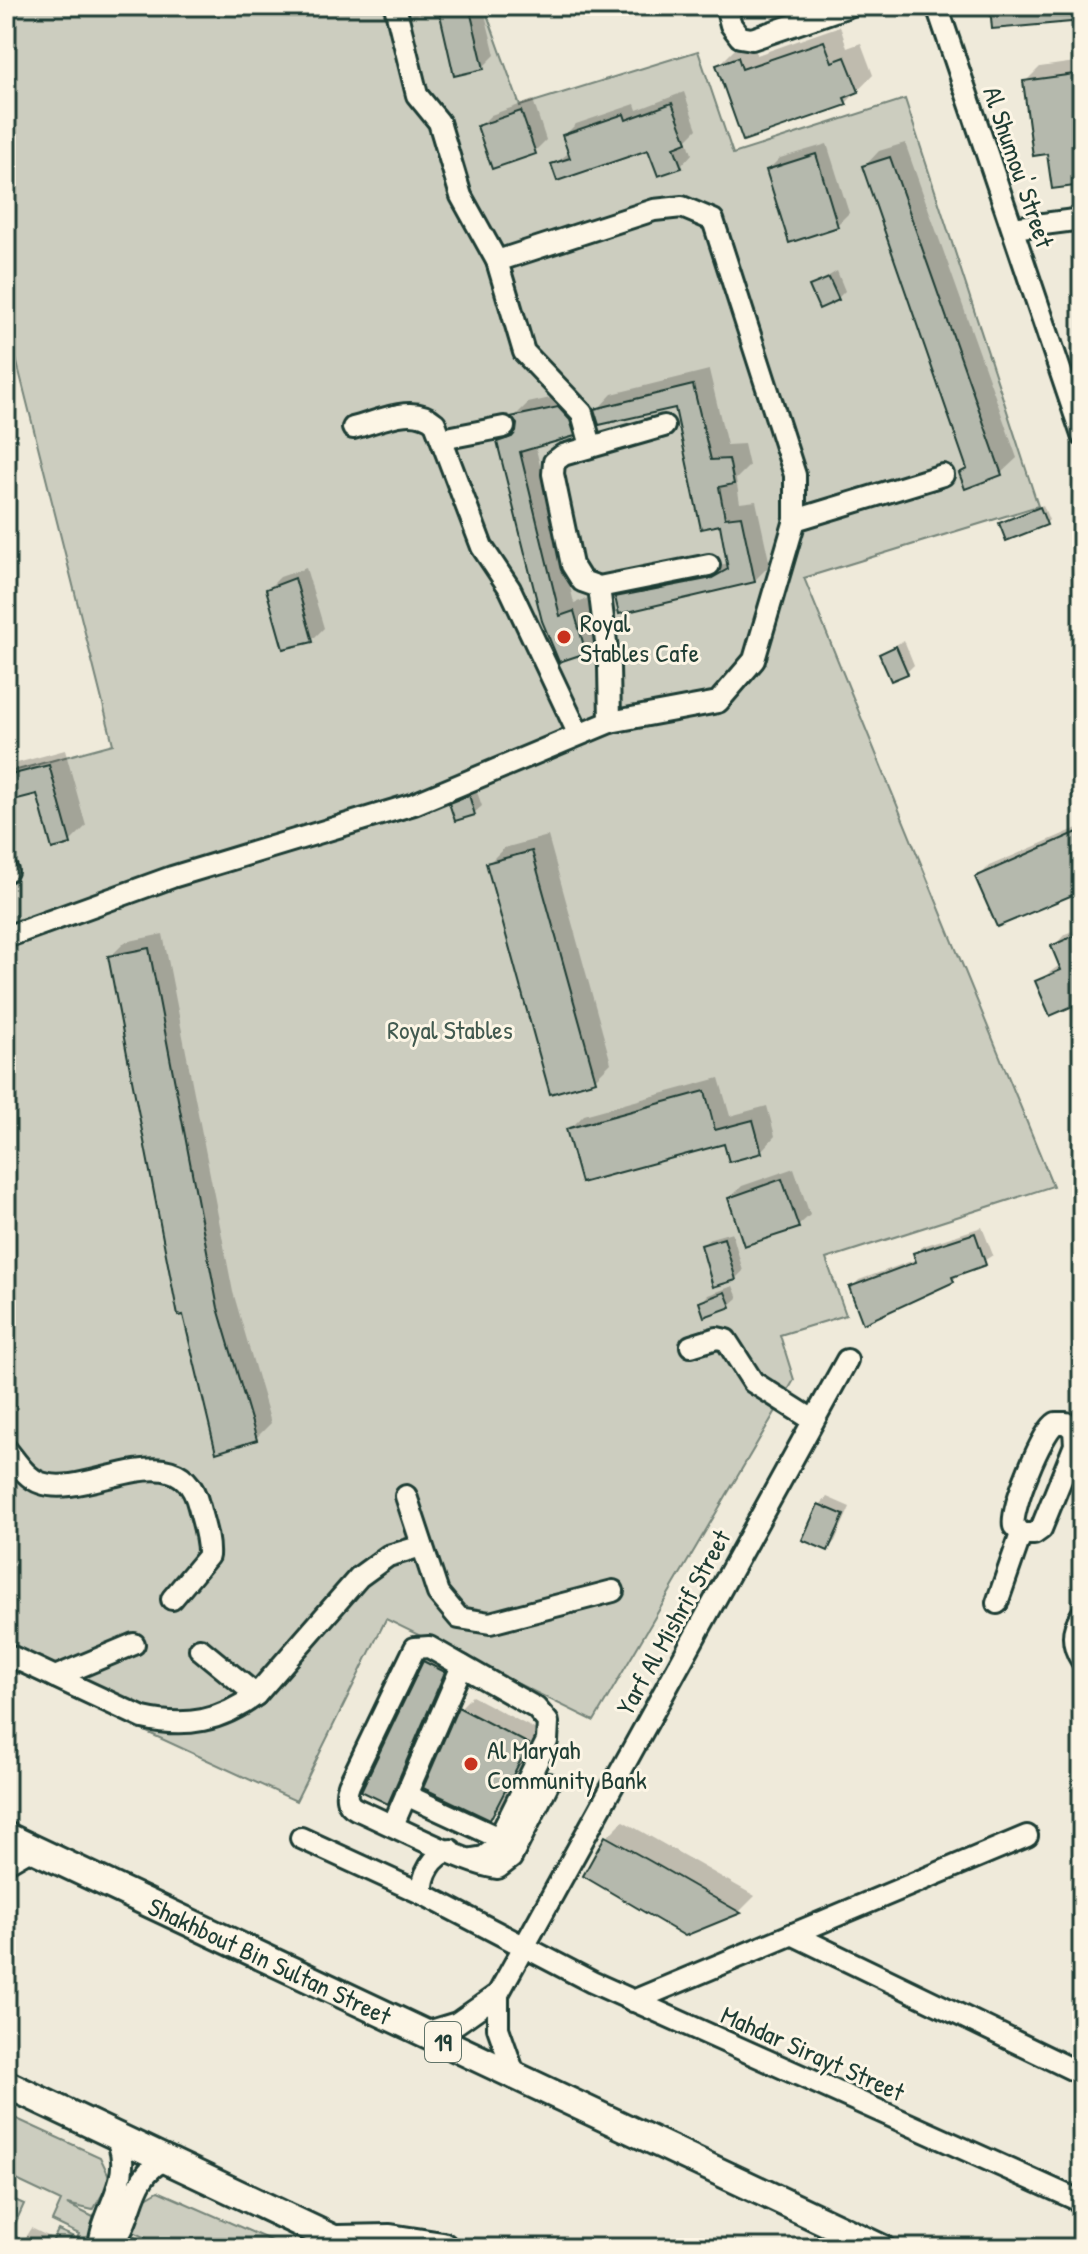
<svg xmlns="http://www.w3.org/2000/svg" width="1088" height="2254" font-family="'Patrick Hand',sans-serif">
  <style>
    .green { fill: #cccdbf; stroke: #76857a; stroke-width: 2 }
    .shadow { fill: #0003 }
    .building { fill: #b5b9ad; stroke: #1f3d34; stroke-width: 2 }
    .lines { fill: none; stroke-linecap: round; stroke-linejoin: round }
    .minor-casing { stroke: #1f3d34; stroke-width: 26 }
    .major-casing { stroke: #1f3d34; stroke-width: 32 }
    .highway-casing { stroke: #1f3d34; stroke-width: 36 }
    .minor { stroke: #fcf5e5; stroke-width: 20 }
    .major { stroke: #fcf5e5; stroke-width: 26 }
    .highway { stroke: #fcf5e5; stroke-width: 30 }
    .poi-dot { fill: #c8321e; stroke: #fcf5e5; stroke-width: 3 }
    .labels { text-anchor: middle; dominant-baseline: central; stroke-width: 6; stroke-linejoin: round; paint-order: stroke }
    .shield { fill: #fcf5e5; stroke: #617469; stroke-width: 2 }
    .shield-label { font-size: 24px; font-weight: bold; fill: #1f3d34 }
    .street-label { font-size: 26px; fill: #1f3d34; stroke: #fcf5e5 }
    .poi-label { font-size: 26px; fill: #1f3d34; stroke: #fcf5e5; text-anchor: start }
    .park-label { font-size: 26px; fill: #425a50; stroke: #fcf5e5 }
  </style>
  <rect width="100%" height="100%" fill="#efeada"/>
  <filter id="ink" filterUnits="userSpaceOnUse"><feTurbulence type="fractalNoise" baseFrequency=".0125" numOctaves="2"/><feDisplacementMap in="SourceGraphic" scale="16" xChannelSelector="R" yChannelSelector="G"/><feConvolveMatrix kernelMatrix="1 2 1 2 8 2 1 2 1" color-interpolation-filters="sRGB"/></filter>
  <g filter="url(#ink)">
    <!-- green -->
    <g class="green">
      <path d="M6 6H484L520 106 698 51 733 154 905 99 1038 506 804 578 1053 1186 826 1259 846 1315 780 1335 794 1380 594 1721 386 1619 296 1801 6 1667V773L113 744 6 319Z"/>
      <path d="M6 2114 100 2157 111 2180 93 2210 67 2204 156 2248H73L79 2234 52 2221 61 2201 6 2175Z"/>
      <path d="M158 2191 288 2248H166L133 2232 141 2201Z"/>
      <path d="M6 2196 24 2204 6 2244Z"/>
      <path d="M58 2230 74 2237 69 2248H49Z"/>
    </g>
    <!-- shadow -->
    <g class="shadow">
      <path d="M410 6H425L426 11 413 17Z"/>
      <path d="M441 6H483L495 55 483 67Z"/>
      <path d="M840 26 847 48 861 43 873 75 846 103 719 65 734 50 753 43 757 55Z"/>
      <path d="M1082 61V183L1049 151 1025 82 1040 67Z"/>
      <path d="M684 92 697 129 687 139 692 154 681 166 649 147 553 165 570 152 564 136 576 124 635 104 637 110Z"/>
      <path d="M533 100 546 140 534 152 480 126 491 115Z"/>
      <path d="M905 143 1017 458 1001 473 966 487 961 473 968 466 864 167 879 151Z"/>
      <path d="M827 144 849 213 837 225 768 170 780 158Z"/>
      <path d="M837 271 845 291 838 298 811 287Z"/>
      <path d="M709 370 727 445 744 444 749 466 736 479 740 503 756 501 770 565 754 581 617 598 633 582 729 563 722 522 676 406 597 410 612 394Z"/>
      <path d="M573 393 588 420 574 434 535 445 574 603 589 598 599 637 585 651 560 659 499 442 518 426 514 417 528 403Z"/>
      <path d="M1043 505 1049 520 1046 523H1002Z"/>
      <path d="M306 568 324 628 312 640 268 589 280 577Z"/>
      <path d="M904 640 914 665 907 672 881 654Z"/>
      <path d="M65 750 86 826 70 842 39 791 6 800V766Z"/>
      <path d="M476 789 482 806 474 813 452 804Z"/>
      <path d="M1082 826V889L978 878 989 866Z"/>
      <path d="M548 836 611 1063 595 1079 488 864 504 848Z"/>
      <path d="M1082 927V1015L1077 1003 1037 982 1061 964 1054 946 1065 934Z"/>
      <path d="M163 934 233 1292 271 1423 256 1438 110 957 125 942Z"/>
      <path d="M719 1078 730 1116 767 1106 775 1136 761 1151 726 1141 569 1130 584 1115Z"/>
      <path d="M794 1168 810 1215 798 1226 730 1198 742 1186Z"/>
      <path d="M982 1227 993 1255 953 1280 852 1287 859 1280 917 1259 915 1254 923 1246Z"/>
      <path d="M732 1232 743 1271 735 1279 703 1245 711 1238Z"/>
      <path d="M733 1286 738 1298 730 1305 701 1303 708 1295Z"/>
      <path d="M827 1497 850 1507 835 1541 828 1549 820 1505Z"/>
      <path d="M1082 1562V1590L1072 1586Z"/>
      <path d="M428 1659 447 1669 387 1802 425 1662Z"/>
      <path d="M472 1696 540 1732 502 1805 490 1817 460 1708Z"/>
      <path d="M623 1821 755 1896 740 1911 685 1934 607 1837Z"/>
      <path d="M31 2228 50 2237 45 2248H18Z"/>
    </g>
    <!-- building -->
    <g class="building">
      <path d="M438 6H469L484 69 454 76Z"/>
      <path d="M990 6H1082V21L992 29Z"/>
      <path d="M824 41 832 62 845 57 859 92 844 98 847 105 743 141 716 65 738 57 742 69Z"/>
      <path d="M1082 73V185L1052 189 1047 154 1033 156 1023 81Z"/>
      <path d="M672 103 687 142 674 147 682 168 658 176 648 150 557 181 551 164 570 158 562 135 624 114 626 120Z"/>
      <path d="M521 111 536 154 492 169 477 126Z"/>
      <path d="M816 154 838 227 789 243 766 170Z"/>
      <path d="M890 157 1002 475 965 489 959 473 967 469 862 166Z"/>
      <path d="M829 278 839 300 819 309 809 286Z"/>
      <path d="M693 385 711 460 729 459 734 484 719 487 725 518 741 516 755 582 619 614 615 597 712 578 728 569 720 525 701 529 675 408 599 425 594 409Z"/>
      <path d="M558 407 570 420 575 436 520 452 560 616 574 611 586 653 559 662 542 621 497 442 512 437 516 432 517 424 511 417Z"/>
      <path d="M1040 507 1047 525 1006 541 999 523Z"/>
      <path d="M295 578 313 642 283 649 266 589Z"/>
      <path d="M896 646 908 674 891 681 879 654Z"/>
      <path d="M49 765 71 844 52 849 37 794 6 802V776Z"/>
      <path d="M469 795 475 815 455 821 449 803Z"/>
      <path d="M1082 830V891L997 927 975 877Z"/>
      <path d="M532 851 596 1081 550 1094 486 863Z"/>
      <path d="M1082 932V1002L1050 1016 1035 981 1061 970 1051 946Z"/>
      <path d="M149 948 218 1308 257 1440 216 1453 183 1315 178 1316 108 956Z"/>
      <path d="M705 1091 715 1130 753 1120 762 1153 729 1162 724 1144 581 1183 566 1129Z"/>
      <path d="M782 1179 799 1228 744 1246 728 1198Z"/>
      <path d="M975 1233 986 1265 952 1277 954 1282 863 1324 849 1287 916 1262 913 1253Z"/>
      <path d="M724 1238 736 1280 713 1287 701 1245Z"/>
      <path d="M725 1292 731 1307 704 1317 699 1302Z"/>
      <path d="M818 1504 844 1515 828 1551 802 1540Z"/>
      <path d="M423 1661 445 1672 388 1804 361 1791Z"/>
      <path d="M458 1707 529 1744 490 1820 423 1788Z"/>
      <path d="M605 1836 650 1861 741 1913 685 1936 583 1876Z"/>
    </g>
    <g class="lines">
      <defs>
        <g id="minor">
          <path d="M395 6 417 95 439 122 461 196 497 261 524 352 582 413 591 446"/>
          <path d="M726 6 731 25 740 37 752 39 849 6"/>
          <path d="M937 6 1082 435"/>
          <path d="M1013 228 1082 219"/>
          <path d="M664 426 563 455 554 462 553 474 572 565 582 581 599 587 709 565"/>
          <path d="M353 428C378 422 413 403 435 423L482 547 510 589 578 733"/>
          <path d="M442 439 504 427"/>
          <path d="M795 520 943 475"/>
          <path d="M599 587 609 666 610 722"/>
          <path d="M6 871H7"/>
          <path d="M6 937 172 877 414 804 610 722 718 702 754 660 795 520V475L713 220 682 207 654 210 497 261"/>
          <path d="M691 1346 717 1338 726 1340 753 1382 813 1420"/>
          <path d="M1056 1423H1066L1074 1430 1075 1445 1041 1529 1034 1534H1021L1014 1526C1010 1510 1042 1431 1056 1423Z"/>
          <path d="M6 1449C16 1461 26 1478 41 1483 89 1500 180 1428 199 1507 203 1523 209 1539 208 1556L172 1599"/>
          <path d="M406 1496 438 1593 459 1618 490 1623 613 1591"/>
          <path d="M997 1603 1021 1534"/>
          <path d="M1082 1614C1071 1630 1071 1644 1082 1661"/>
          <path d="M200 1649 256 1695"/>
          <path d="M6 1654 143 1718C186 1728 221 1721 256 1695L359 1577 388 1556 422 1546"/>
          <path d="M55 1677 134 1644"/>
          <path d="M406 1795 499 1838"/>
          <path d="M393 1825 462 1666"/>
          <path d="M301 1838 423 1894 592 1982 1082 2202"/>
          <path d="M472 1859 484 1857 493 1850 547 1741 548 1722 536 1708 429 1647 415 1648 349 1785C345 1795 346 1804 356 1809 391 1824 465 1864 498 1868L511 1858 548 1784"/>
          <path d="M6 1863 32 1848"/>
          <path d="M423 1894C421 1875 433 1855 451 1850"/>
          <path d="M792 1934 1082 2074"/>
          <path d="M498 1994V2028L515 2076"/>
          <path d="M633 2001 1027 1836"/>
          <path d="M424 2033 457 2023 498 1994 847 1360"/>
          <path d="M99 2248C102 2207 137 2177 115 2135"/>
          <path d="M108 2248C138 2221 125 2175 169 2158"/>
        </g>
        <g id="major">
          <path id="s1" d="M6 1836 881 2248"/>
          <path d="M6 2084 353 2248"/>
        </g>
        <path id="highway" d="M338 2241 390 2240 442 2248"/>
      </defs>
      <!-- minor casing -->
      <use href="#minor" class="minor-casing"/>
      <!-- major casing -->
      <use href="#major" class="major-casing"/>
      <!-- highway casing -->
      <use href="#highway" class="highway-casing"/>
      <!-- minor -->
      <use href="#minor" class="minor"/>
      <!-- major -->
      <use href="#major" class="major"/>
      <!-- highway -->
      <use href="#highway" class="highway"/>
    </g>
  </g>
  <!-- markers -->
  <g class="poi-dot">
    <circle cx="564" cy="637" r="8"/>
    <circle cx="471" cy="1764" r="8"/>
  </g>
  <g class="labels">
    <!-- shield labels -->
    <rect class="shield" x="425" y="2022" width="36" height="40" rx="6"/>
    <g class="shield-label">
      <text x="443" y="2042">19</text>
    </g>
    <!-- street labels -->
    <g class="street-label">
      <text transform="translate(1019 167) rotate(71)">Al Shumou' Street</text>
      <text transform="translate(673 1622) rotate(-61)">Yarf Al Mishrif Street</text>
      <text stroke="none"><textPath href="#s1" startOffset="292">Shakhbout Bin Sultan Street</textPath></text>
      <text transform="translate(813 2053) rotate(24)">Mahdar Sirayt Street</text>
    </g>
    <!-- poi labels -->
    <g class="poi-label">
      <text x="580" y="622">Royal<tspan x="580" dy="30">Stables Cafe</tspan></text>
      <text x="487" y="1749">Al Maryah<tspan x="487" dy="30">Community Bank</tspan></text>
    </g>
    <!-- park labels -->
    <g class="park-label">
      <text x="450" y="1029">Royal Stables</text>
    </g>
  </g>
  <!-- margin -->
  <rect width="1088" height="2254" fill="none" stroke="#fcf5e5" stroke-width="32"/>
  <rect x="16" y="16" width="1056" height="2222" fill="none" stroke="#1f3d34" stroke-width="3" filter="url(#ink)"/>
</svg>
